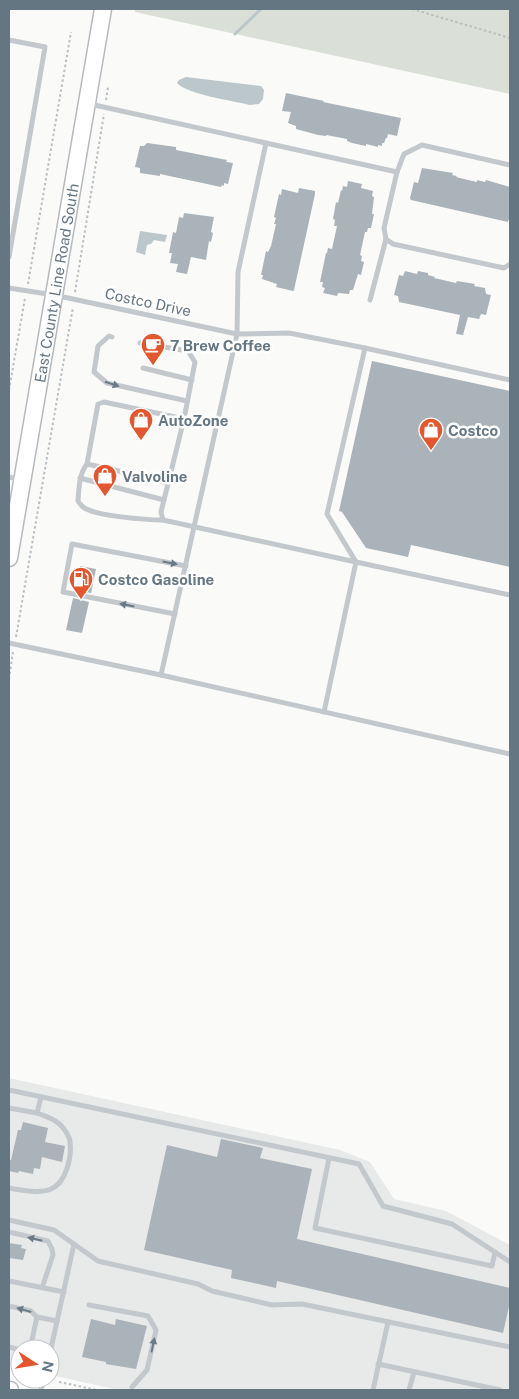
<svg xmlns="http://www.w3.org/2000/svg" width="519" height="1399" font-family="'Public Sans',sans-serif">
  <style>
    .built { fill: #e8e9e9 }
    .green { fill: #dadfd7 }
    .water { fill: #bbc7cb }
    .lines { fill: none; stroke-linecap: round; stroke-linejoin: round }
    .stream { stroke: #bbc7cb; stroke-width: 3 }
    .building { fill: #aab3b9 }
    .primary-casing { stroke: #b5babe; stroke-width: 19 }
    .path { stroke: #bbbfc2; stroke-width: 2; stroke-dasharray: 2.5 2.5; stroke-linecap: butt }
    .service { stroke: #c3c8cc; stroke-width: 5 }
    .primary { stroke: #fff; stroke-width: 16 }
    .oneway { fill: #6a7a87 }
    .labels { text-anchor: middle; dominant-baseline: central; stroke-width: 5; stroke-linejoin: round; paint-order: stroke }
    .street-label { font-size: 15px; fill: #657683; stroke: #fff }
    .poi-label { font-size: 15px; font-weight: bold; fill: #657683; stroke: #fff; text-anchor: start }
  </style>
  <rect width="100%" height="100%" fill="#fafaf8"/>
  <!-- built -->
  <path class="built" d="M9 1078 340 1150 370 1162 394 1199 446 1211 510 1245V1390H119L50 1375V1349H20V1368L9 1365Z"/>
  <!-- green -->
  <path class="green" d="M135 9H510V94L135 12Z"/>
  <!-- water -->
  <g class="water">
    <path d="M186 77 261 86 264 90 263 99 259 104 250 105C234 101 186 94 177 83L179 80Z"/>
    <path d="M140 231 167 235 165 242 154 240 151 244 147 245 145 255 136 252Z"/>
  </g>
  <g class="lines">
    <!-- stream -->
    <path class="stream" d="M235 34 261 9"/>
  </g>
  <!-- building -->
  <g class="building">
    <path d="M286 93 324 101 323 102 401 118 397 136 388 134 387 138H386L384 143H382V146L378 145V147L366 144V146L352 143 347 141V139L326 135V136L318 135 296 129V126L288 123 291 112 282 111Z"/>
    <path d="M147 143 176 147V150L227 160 226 162 233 163 228 184 224 183V186L222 185 221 187 160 174V176L140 173V168L135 167 140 146H144Z"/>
    <path d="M422 168 453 173 452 175 457 176 456 177 468 180 477 182V180L485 182 486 180 510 187V221L508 220V222L411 200 410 198 414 182 418 183Z"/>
    <path d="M348 181 362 184 361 188 373 191 372 196 374 197 372 214H374L371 228H368L367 232H365L360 255 362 256 361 261 364 262 361 275 358 274 353 290H350L349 294 338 293 337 296 323 293 325 288 322 287 323 282H320L326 253H327L328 248 332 249 337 226H334L335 220 333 219 336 202 338 203 341 190 342 191 343 186 347 187Z"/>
    <path d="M299 188 315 191V194L294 290 293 291 276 287 277 284 262 279 263 275H261L266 251 268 252 271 246 276 224H274L276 218 274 217 279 194 281 195 282 189 298 193Z"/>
    <path d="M184 213 214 217 211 232 213 233 211 242 209 241 206 260 191 257 187 274 176 272 178 264 170 263 172 253H169L173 232 176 233 179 217 183 218Z"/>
    <path d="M405 271 417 274 418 271 428 273V275L435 277 434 278 456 283 457 281 475 284 474 286 485 288 486 294 491 295 486 315 481 314 479 319 468 317 463 335 456 334 460 315 399 302 398 296 394 295 399 275 403 276Z"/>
    <path d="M372 361 510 391V567L411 545 408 557 366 548 342 512 339 511Z"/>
    <path d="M80 566 96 569 91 593 75 590Z"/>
    <path d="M73 598 89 602 82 633 66 630Z"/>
    <path d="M23 1122 48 1128 45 1142 65 1146 62 1162 42 1157 40 1169 34 1168 33 1174 19 1171 18 1173 9 1171V1160H11L18 1130H21Z"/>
    <path d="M221 1139 263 1148 260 1158 312 1169 297 1239 510 1288V1302L503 1333 277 1281 276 1288 231 1278 232 1270 144 1250 167 1145 217 1157Z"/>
    <path d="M9 1243 22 1245 21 1248 26 1249 23 1260 9 1258Z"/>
    <path d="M91 1319 115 1325 116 1319 147 1326 136 1369 106 1364V1362L82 1357Z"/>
  </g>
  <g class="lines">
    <defs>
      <g id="primary">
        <path id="s1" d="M9 558 103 9"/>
        <path d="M9 1390H10"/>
      </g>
    </defs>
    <!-- primary casing -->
    <use href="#primary" class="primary-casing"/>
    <!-- path -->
    <g class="path">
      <path d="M412 9 510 38"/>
      <path d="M106 100 108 87"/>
      <path d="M28 284 71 32"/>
      <path d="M75 292 104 114"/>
      <path d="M9 390 25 298"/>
      <path d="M16 637 73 307"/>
      <path d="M9 679 13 652"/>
      <path d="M59 1382 97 1390"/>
    </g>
    <!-- service -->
    <g class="service">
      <path d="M9 40 45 47 9 257"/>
      <path d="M90 104 397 172 404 154 422 145 510 165"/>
      <path d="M397 172 384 228 386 239 393 244 504 268 510 264"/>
      <path d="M9 288 54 295 237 334 289 333 365 348 327 514 356 562 510 595"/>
      <path d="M370 300 386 239"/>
      <path d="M112 337 109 336 98 346 94 372 107 383 187 401"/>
      <path d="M140 343 188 351 195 362 184 419 161 512 163 520 356 562 324 712"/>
      <path d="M365 348 510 380"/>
      <path d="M143 368 192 380"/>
      <path d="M87 464 150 478 168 484"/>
      <path d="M9 477 19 479"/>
      <path d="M80 478 164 500"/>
      <path d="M163 520C147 520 94 516 83 507 81 505 79 503 78 501 79 488 79 474 87 464L98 404 104 402 180 418 217 423"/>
      <path d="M175 614 63 592 72 544 186 566"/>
      <path d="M9 643 161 675 237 334 238 272 266 143"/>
      <path d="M161 675 510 754"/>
      <path d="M9 1090 359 1164 383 1206 452 1224 510 1262"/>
      <path d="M9 1108 37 1113 41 1097"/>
      <path d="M329 1158 315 1228 492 1266 495 1252"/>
      <path d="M9 1188C21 1190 39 1194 51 1189 66 1183 72 1157 70 1142 70 1137 63 1126 58 1123 53 1118 44 1116 37 1113"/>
      <path d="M9 1220 54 1230 98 1261 198 1284 212 1291 272 1305 302 1304 510 1347"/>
      <path d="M9 1232 48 1241 52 1249 53 1255 42 1288"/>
      <path d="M9 1281 64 1292"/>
      <path d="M89 1305 148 1316 156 1330 147 1370 132 1387"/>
      <path d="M9 1306 31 1311 37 1317 57 1321"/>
      <path d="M9 1347 20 1350"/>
      <path d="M30 1349 37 1317"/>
      <path d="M50 1353 74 1244"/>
      <path d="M378 1364 500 1390"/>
      <path d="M41 1390 44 1379"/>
      <path d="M373 1390 388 1322"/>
      <path d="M409 1390 414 1372"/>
    </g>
    <!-- primary -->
    <use href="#primary" class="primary"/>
  </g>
  <!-- one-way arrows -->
  <defs><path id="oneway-solid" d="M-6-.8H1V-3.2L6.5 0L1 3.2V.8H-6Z" transform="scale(1.25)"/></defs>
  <g class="oneway">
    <use href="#oneway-solid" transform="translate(112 384) rotate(18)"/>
    <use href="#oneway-solid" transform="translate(170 563) rotate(11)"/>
    <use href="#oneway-solid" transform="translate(127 605) rotate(-169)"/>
    <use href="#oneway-solid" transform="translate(35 1239) rotate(-167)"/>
    <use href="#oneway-solid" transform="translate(24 1310) rotate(-164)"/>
    <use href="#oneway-solid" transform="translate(153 1345) rotate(-78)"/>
  </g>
  <!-- icons -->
  <defs>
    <symbol id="cafe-pin" viewBox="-11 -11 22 30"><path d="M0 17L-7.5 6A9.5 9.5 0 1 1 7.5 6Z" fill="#e4572e" stroke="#fff"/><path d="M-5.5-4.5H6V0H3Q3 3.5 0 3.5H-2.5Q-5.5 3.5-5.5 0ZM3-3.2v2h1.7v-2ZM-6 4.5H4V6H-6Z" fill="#fff"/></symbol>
    <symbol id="shop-pin" viewBox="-11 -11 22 30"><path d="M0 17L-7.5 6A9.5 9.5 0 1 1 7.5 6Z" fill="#e4572e" stroke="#fff"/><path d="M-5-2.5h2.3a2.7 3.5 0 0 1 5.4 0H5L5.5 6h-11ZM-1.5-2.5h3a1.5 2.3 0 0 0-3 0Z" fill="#fff"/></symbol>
    <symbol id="fuel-pin" viewBox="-11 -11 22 30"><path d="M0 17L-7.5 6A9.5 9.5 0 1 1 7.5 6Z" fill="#e4572e" stroke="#fff"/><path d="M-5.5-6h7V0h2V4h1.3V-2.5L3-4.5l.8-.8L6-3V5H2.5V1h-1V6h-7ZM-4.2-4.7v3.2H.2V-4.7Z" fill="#fff"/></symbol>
  </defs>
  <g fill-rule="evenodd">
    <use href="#cafe-pin" x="139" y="331" width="28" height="38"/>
    <use href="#shop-pin" x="127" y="406" width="28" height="38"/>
    <use href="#shop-pin" x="417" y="416" width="28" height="38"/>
    <use href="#shop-pin" x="91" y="462" width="28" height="38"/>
    <use href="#fuel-pin" x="67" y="565" width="28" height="38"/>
  </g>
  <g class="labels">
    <!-- street labels -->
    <g class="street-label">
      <text stroke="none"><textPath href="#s1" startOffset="279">East County Line Road South</textPath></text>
      <text transform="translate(148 302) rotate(12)">Costco Drive</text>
    </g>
    <!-- poi labels -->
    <g class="poi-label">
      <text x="170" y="345">7 Brew Coffee</text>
      <text x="158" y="420">AutoZone</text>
      <text x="448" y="430">Costco</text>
      <text x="122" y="476">Valvoline</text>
      <text x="98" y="579">Costco Gasoline</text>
    </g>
  </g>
  <!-- border -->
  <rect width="519" height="1399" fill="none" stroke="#657683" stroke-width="20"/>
  <!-- north arrow -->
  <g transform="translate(35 1364) rotate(102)"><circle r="24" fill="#ffffff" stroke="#c1c8cd"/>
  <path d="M0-4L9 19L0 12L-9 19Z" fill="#e4572e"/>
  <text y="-8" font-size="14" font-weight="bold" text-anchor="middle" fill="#657683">N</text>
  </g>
</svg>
